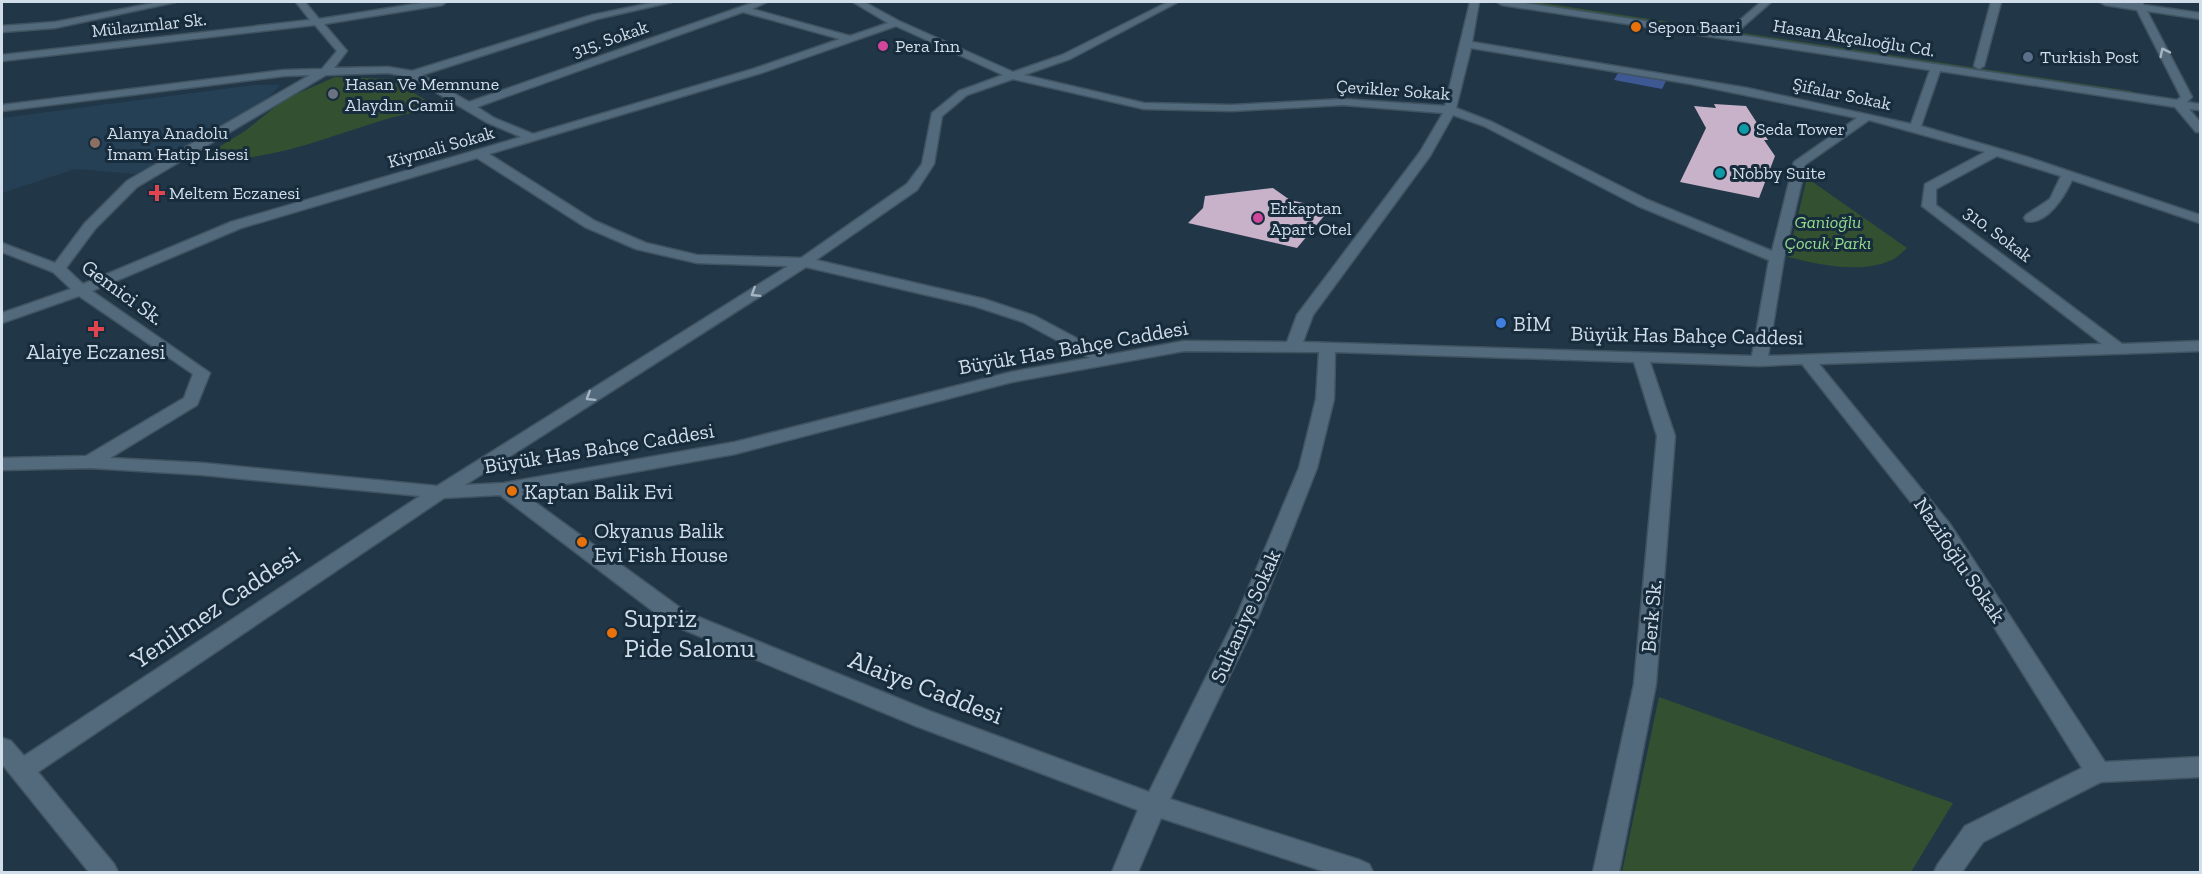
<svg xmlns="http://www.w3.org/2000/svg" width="2202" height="874" font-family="'Zilla Slab',serif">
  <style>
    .built { fill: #254055 }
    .green { fill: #335130 }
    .water { fill: #3d5893 }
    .building { fill: #c7b2c9 }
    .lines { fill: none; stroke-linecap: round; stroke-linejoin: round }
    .minor-casing { stroke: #405361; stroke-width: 3 }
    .minor { fill: #536a7d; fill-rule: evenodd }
    .oneway { stroke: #a5b5c3 }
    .food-dot { fill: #e8710a; stroke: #172c3c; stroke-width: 2 }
    .hotel-dot { fill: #d1479c; stroke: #172c3c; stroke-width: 2 }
    .service-dot { fill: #5c6f8a; stroke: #172c3c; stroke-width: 2 }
    .worship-dot { fill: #6b7280; stroke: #172c3c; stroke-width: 2 }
    .culture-dot { fill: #0f9aa8; stroke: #172c3c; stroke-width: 2 }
    .education-dot { fill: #8d6e63; stroke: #172c3c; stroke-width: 2 }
    .health-dot { fill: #e0444e; stroke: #172c3c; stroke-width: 2 }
    .shop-dot { fill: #3f7fe0; stroke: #172c3c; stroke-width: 2 }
    .labels { text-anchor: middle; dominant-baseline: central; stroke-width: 6; stroke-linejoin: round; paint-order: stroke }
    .far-street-label { font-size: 18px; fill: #d1dde8; stroke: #172c3c }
    .far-poi-label { font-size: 18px; fill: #d1dde8; stroke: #172c3c; text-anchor: start }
    .far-park-label { font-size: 18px; font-style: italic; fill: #94db8b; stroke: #172c3c }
    .street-label { font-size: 21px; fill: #d1dde8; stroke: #172c3c }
    .poi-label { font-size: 21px; fill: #d1dde8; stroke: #172c3c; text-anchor: start }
    .near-street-label { font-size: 26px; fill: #d1dde8; stroke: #172c3c }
    .near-poi-label { font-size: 26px; fill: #d1dde8; stroke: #172c3c; text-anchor: start }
  </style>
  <rect width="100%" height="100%" fill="#213646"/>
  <!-- built -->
  <path class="built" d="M254 85H280L268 98 136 174 75 169 2 193V118Z"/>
  <!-- green -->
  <g class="green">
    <path d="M1517 2H1536L2131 91 2133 94Z"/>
    <path d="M335 77 391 79 437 107C419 111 400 115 383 120 319 140 267 163 198 160L245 131 285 99Z"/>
    <path d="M1807 178 1907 248C1902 252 1897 258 1892 260 1859 274 1821 265 1788 257Z"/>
    <path d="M1659 697 1953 803 1911 872H1622Z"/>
  </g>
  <!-- water -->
  <path class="water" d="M1618 73 1666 81 1662 89 1614 80Z"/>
  <!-- building -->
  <g class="building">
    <path d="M1714 104 1746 106 1768 140H1764L1775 156 1759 198 1680 182 1706 128 1694 106 1716 108Z"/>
    <path d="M1273 188 1290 200 1330 209 1297 248 1188 223 1203 208 1205 196Z"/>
  </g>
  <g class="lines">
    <defs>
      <g id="minor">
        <path d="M159 2H176L55 28 2 32V26L55 22Z"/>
        <path d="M296 2H305L319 19 428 2H446L442 5 324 24 347 51 334 68 388 67 412 71 592 15 656 2H672L597 19 422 75 469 102 755 2H767L752 9 850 36 888 23 853 2H864L899 21 1013 72 1062 55 1168 2H1178L1070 59 1024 75 1144 103 1232 105 1343 99 1445 106 1470 2H1479L1472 42 1747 88 1911 124 1930 70 1502 5 1497 2H1517L2177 100 2181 97 2137 10 2105 5 2100 2 2134 3V2H2142L2144 5 2200 13V19L2147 11 2192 97 2187 102 2200 104V110L2189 109 2200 122V132H2196L2175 107 1940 71 1921 126 2027 157 2200 215V223L2072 180C2065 195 2047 226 2026 221L2024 218 2026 215 2050 199 2061 176 1997 156 1936 189V205L2122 344 2200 341V351L1819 364 1950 524 2105 762 2200 757V777L2101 782 1983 842 1962 872H1934L1938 864 1965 826 2082 768 1936 534 1802 364 1759 366 1650 362 1675 436 1656 684 1619 872H1593L1634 684 1657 436 1634 362 1335 352 1334 399 1317 468 1259 615 1170 799 1360 860 1369 864 1373 872H1326L1161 818 1138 872H1112L1138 810 916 726 670 624 500 495 444 498 38 772 114 864 118 872H89L2 764V738L11 741 24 756 420 496 203 475 90 468 2 470V458L86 456 184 398 193 374 79 296 2 323V313L71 289 53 272 2 252V243L55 263 85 223 127 181 310 75 284 76 2 111V105L284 70 322 69 337 51 315 25 2 61V55L310 20ZM743 12 840 39 753 69 533 134 494 118 477 107ZM896 26 1003 75 959 91 932 113 922 164 907 184 801 258 697 255 646 243 595 221 489 154 761 73ZM1471 48 1691 84 1857 118 1794 162 1772 251 1648 200 1492 122 1456 108ZM388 73 410 77 486 122 521 137 231 222 83 284 66 268 95 229 137 187 326 75ZM1013 79 1144 109 1232 111 1343 105 1443 113 1420 152 1297 315 1287 342 1184 341 1108 355 1035 316 984 299 816 260 917 190 934 164 942 116 967 95ZM1453 115 1484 126 1638 206 1769 260 1752 356 1303 342 1313 315 1430 156ZM1869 120 1985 152 1925 184 1922 206 2102 344 1768 356 1784 258 1806 164ZM477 158 585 227 636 249 697 263 788 266 437 486 203 463 110 458 197 405 210 373 92 291 241 228ZM806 267 974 306 1023 322 1090 358 1011 372 735 442 504 483 465 485ZM1184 351 1319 352 1316 399 1299 468 1237 615 1149 792 932 712 686 612 521 492 735 454 1012 382Z"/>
        <path d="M1761 2H1771L1738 31H1732V27Z"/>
        <path d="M1991 2H2001L1984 66 1979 69 1974 66Z"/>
      </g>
    </defs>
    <!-- minor casing -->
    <use href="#minor" class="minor-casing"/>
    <!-- minor -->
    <use href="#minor" class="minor"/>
  </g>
  <!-- one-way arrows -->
  <defs><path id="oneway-chevron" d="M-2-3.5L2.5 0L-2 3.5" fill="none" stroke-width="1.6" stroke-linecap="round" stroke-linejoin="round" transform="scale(1.5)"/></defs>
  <g class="oneway">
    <use href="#oneway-chevron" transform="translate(2164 52) rotate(-116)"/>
    <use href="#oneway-chevron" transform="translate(755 293) rotate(148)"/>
    <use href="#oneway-chevron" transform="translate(590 397) rotate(148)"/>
  </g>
  <!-- markers -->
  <g class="food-dot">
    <circle cx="1636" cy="27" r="6"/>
    <circle cx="512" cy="491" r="6"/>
    <circle cx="582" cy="542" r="6"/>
    <circle cx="612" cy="633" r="6"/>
  </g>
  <g class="hotel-dot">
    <circle cx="883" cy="46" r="6"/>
    <circle cx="1258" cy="218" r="6"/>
  </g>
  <circle class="service-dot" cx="2028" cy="57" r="6"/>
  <circle class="worship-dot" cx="333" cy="94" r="6"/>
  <g class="culture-dot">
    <circle cx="1744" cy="129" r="6"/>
    <circle cx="1720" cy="173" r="6"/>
  </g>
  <circle class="education-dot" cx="95" cy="143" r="6"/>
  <g class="health-dot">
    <path d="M154 184h6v6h6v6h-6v6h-6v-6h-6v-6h6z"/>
    <path d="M93 320h6v6h6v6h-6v6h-6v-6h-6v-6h6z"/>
  </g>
  <circle class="shop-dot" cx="1501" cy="323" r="6"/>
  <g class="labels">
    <!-- far-street labels -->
    <g class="far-street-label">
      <text transform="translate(149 25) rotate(-6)">Mülazımlar Sk.</text>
      <text transform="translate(1854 38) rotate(9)">Hasan Akçalıoğlu Cd.</text>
      <text transform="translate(610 39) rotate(-19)">315. Sokak</text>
      <text transform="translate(1393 90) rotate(4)">Çevikler Sokak</text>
      <text transform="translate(1842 94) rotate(12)">Şifalar Sokak</text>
      <text transform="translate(441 147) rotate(-16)">Kiymali Sokak</text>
      <text transform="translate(1998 234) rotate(37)">310. Sokak</text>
    </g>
    <!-- far-poi labels -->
    <g class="far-poi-label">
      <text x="1648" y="27">Sepon Baari</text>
      <text x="895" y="46">Pera Inn</text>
      <text x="2040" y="57">Turkish Post</text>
      <text x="345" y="84">Hasan Ve Memnune<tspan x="345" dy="21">Alaydın Camii</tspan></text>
      <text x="1756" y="129">Seda Tower</text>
      <text x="107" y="133">Alanya Anadolu<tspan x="107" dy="21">İmam Hatip Lisesi</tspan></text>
      <text x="1732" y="173">Nobby Suite</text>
      <text x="169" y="193">Meltem Eczanesi</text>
      <text x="1270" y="208">Erkaptan<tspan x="1270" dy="21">Apart Otel</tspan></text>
    </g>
    <!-- far-park labels -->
    <g class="far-park-label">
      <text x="1828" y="222">Ganioğlu<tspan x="1828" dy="21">Çocuk Parkı</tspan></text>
    </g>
    <!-- street labels -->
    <g class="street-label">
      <text transform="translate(123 292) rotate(36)">Gemici Sk.</text>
      <text transform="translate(1687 335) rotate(1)">Büyük Has Bahçe Caddesi</text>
      <text transform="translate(1073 347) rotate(-10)">Büyük Has Bahçe Caddesi</text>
      <text transform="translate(599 448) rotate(-9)">Büyük Has Bahçe Caddesi</text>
      <text transform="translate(1960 560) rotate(56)">Nazifoğlu Sokak</text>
      <text transform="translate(1245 616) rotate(-66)">Sultaniye Sokak</text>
      <text transform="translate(1651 616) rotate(-85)">Berk Sk.</text>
    </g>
    <!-- poi labels -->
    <g class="poi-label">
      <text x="1513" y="323">BİM</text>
      <text x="96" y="351" text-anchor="middle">Alaiye Eczanesi</text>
      <text x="524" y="491">Kaptan Balik Evi</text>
      <text x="594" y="530">Okyanus Balik<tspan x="594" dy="24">Evi Fish House</tspan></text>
    </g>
    <!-- near-street labels -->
    <g class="near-street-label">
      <text transform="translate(215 607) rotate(-34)">Yenilmez Caddesi</text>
      <text transform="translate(926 687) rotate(21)">Alaiye Caddesi</text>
    </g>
    <!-- near-poi labels -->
    <g class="near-poi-label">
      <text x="624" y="618">Supriz<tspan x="624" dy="30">Pide Salonu</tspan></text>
    </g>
  </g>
  <!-- border -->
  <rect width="2202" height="874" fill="none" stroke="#d1dde8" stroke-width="6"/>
</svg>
